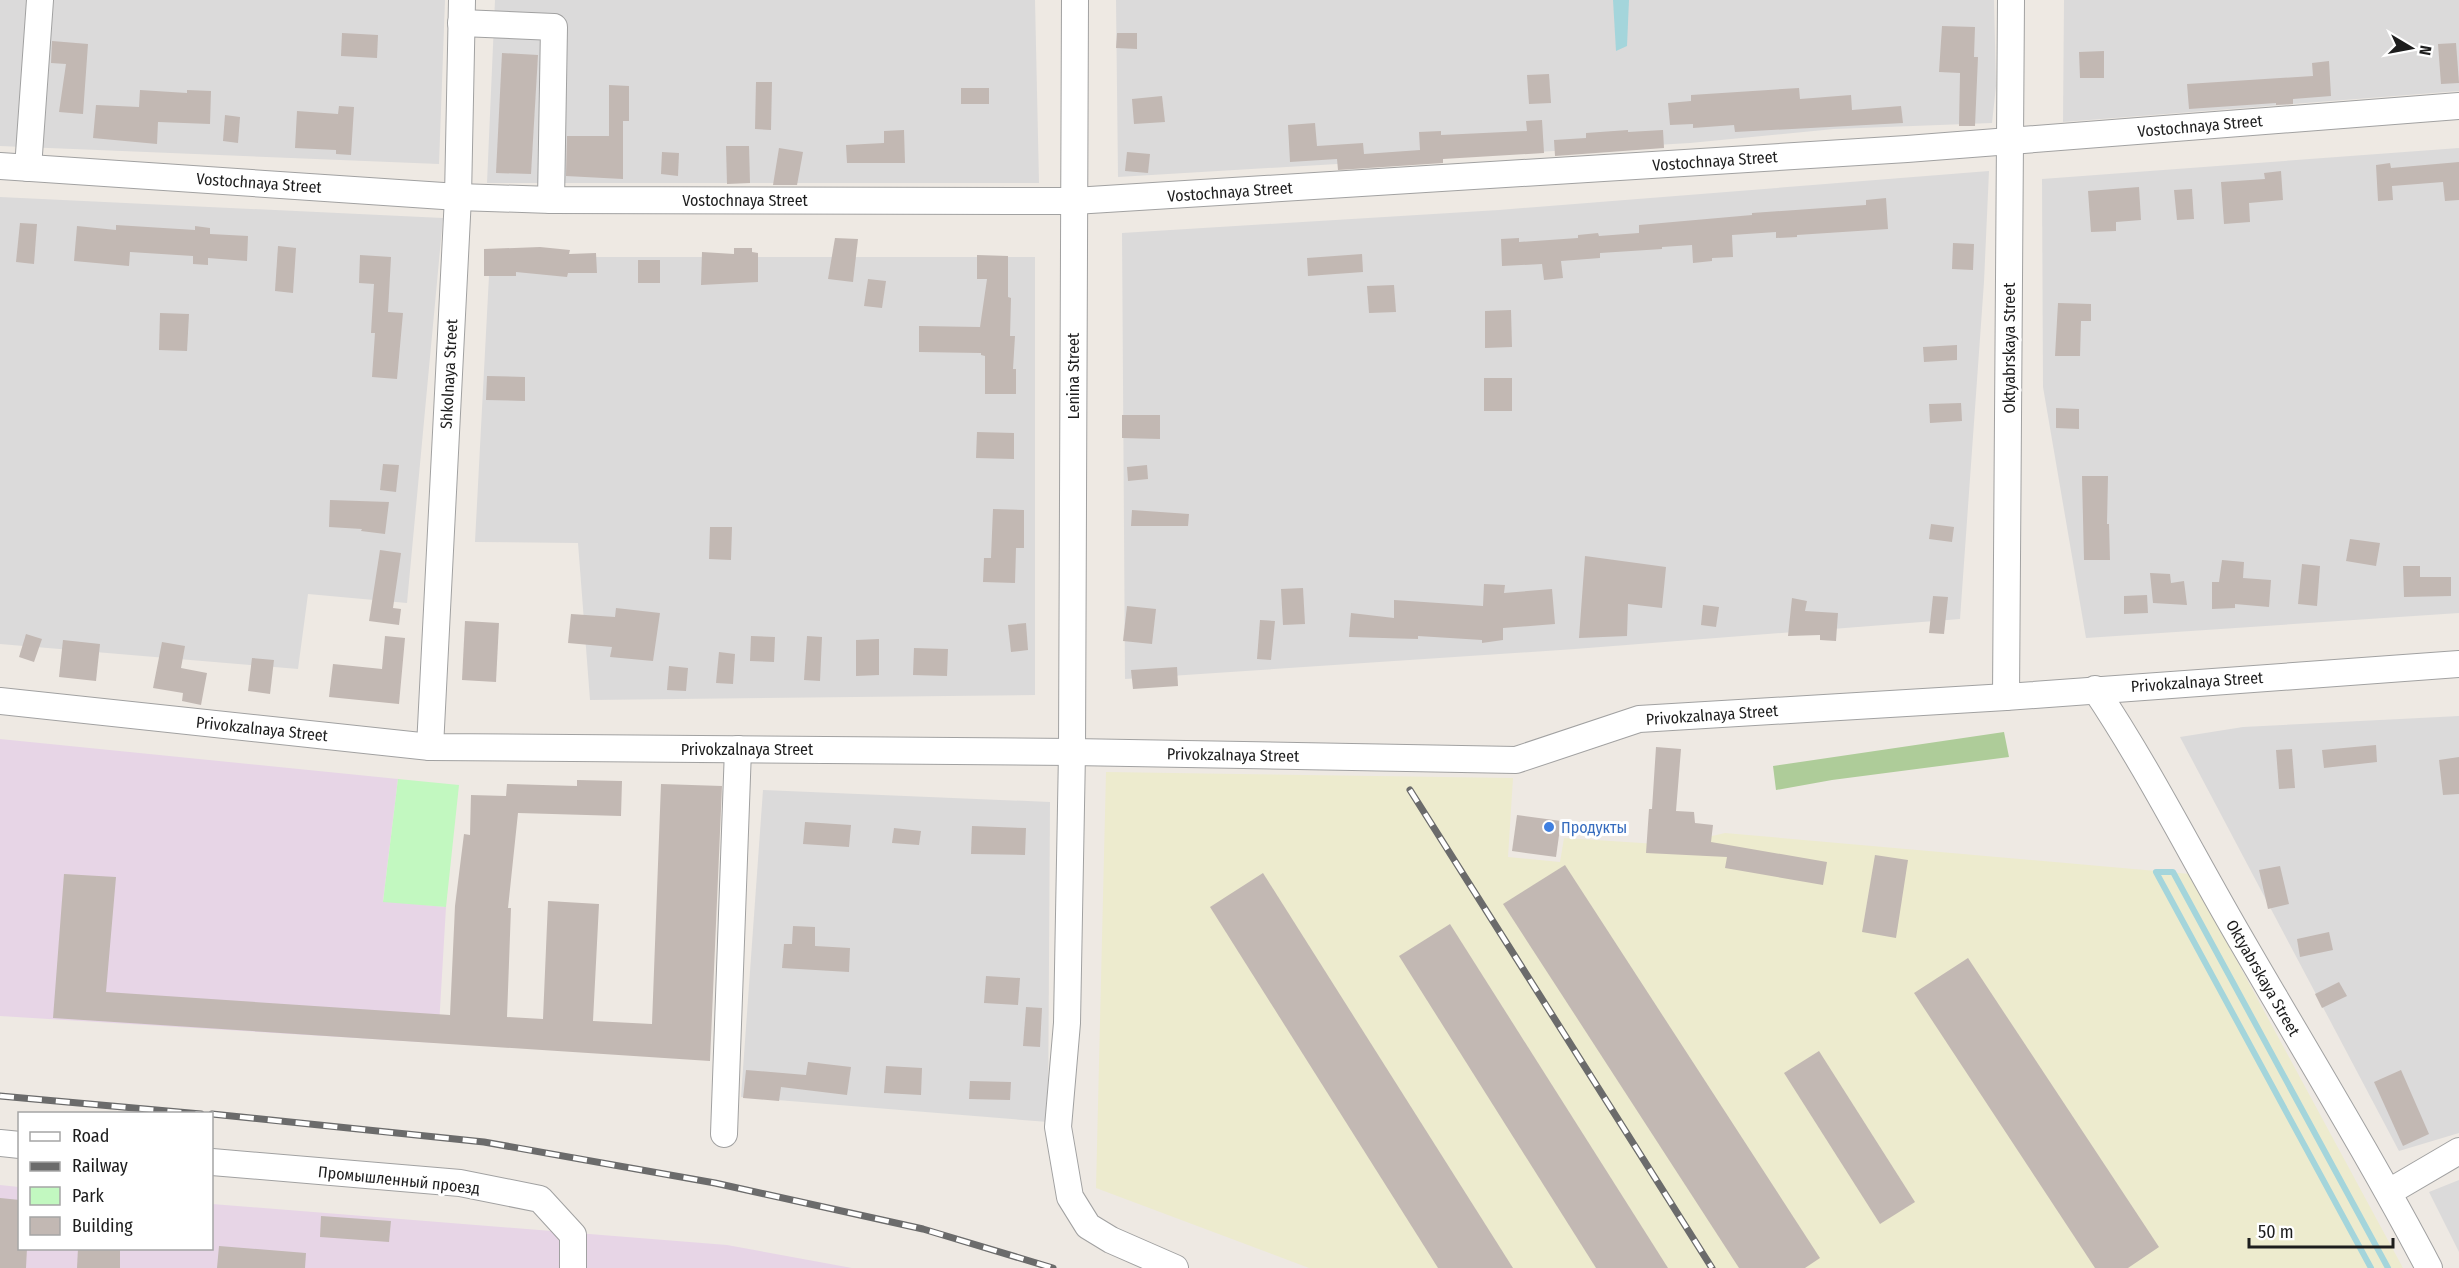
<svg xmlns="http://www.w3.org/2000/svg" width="2459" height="1268" font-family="'Fira Sans Condensed',sans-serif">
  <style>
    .residential { fill: #dbdada }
    .industrial { fill: #e7d5e6 }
    .farmland { fill: #edebce }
    .forest { fill: #aecc99 }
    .park { fill: #c2f8c0 }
    .water { fill: #a4d5db }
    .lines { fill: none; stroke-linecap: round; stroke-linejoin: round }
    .stream { stroke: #a4d5db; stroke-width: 6 }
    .building { fill: #c2b8b3 }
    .minor-casing { stroke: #a1a1a1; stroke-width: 28 }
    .minor { stroke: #fff; stroke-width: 26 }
    .rail-casing { stroke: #6b6b6b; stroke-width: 7 }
    .rail { stroke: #fff; stroke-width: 4.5; stroke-dasharray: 14; stroke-linecap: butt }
    .shop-dot { fill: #3f7fe0; stroke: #fff; stroke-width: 2 }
    .labels { text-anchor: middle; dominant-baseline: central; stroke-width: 6; stroke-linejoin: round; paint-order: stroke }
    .street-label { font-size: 16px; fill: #1d1d1d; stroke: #fff }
    .shop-label { font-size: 16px; fill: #366cbe; stroke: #fff; text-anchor: start }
  </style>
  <rect width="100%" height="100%" fill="#eee9e3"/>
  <!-- residential -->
  <g class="residential">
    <path d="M0 0H445L439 164 0 146Z"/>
    <path d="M495 0H1035L1039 183H487Z"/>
    <path d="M1116 0H1994L1996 86 1992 123 1834 129 1690 143 1118 177Z"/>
    <path d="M2064 0H2459V91L2063 122Z"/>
    <path d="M2459 148V613L2086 638 2043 387 2042 179Z"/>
    <path d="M1989 171 1984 282 1960 619 1575 649 1125 679 1122 233 1499 210Z"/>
    <path d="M0 197 443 218 407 603 308 594 298 669 0 644Z"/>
    <path d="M490 257H1035V695L590 700 578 543 475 542Z"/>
    <path d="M2459 716V1133L2399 1151 2180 737 2243 727Z"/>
    <path d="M763 790 1050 802 1048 1122 741 1097Z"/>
    <path d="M2459 1180V1252L2429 1192Z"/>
  </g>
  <!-- industrial -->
  <g class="industrial">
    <path d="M0 739 398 779 383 901 446 907 438 1043 0 1016Z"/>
    <path d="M0 1185 19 1187 20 1248H212V1204L727 1245 852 1268H0Z"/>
  </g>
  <!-- farmland -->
  <path class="farmland" d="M1106 772 1513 778 1508 857 1560 862 1564 838 1673 845 1725 833 2190 874 2403 1268H1309L1096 1188Z"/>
  <!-- forest -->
  <path class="forest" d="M2004 732 2009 757 1832 780 1776 790 1773 766Z"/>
  <!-- park -->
  <path class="park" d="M398 779 459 785 446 907 383 902Z"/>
  <!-- water -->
  <path class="water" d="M1613 0H1629L1627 46 1616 51Z"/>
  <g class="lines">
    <!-- stream -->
    <path class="stream" d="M2371 1268 2156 872H2173L2388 1268"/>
  </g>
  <!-- building -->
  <g class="building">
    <path d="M1942 26 1975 27 1974 57H1978L1975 126H1959L1960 73 1939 72Z"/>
    <path d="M342 33 378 35 377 58 341 56Z"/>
    <path d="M1117 33H1137V49L1116 48Z"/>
    <path d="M52 41 88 44 83 114 59 112 66 64 51 63Z"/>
    <path d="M2456 43 2459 83 2441 84 2438 44Z"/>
    <path d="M2104 51V78H2080L2079 52Z"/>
    <path d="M502 53 538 55 531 174 496 173Z"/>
    <path d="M2329 61 2331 96 2293 99V104L2276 105V103L2189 109 2187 84 2313 76 2312 63Z"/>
    <path d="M1549 74 1551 103 1529 104 1527 75Z"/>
    <path d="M756 82H772L771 130 755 129Z"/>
    <path d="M609 85 629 86V121H623V179L566 176 567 136H609Z"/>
    <rect x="961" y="88" width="28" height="16"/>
    <path d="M1799 88 1800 99 1851 95 1852 110 1901 106 1903 123 1735 132 1734 125 1693 128V124L1670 125 1668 103 1691 101V95Z"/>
    <path d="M140 90 187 93V90L211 91 210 124 158 122 157 144 93 138 96 105 139 107Z"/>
    <path d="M1162 96 1165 122 1134 124 1132 99Z"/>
    <path d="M339 106 354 107 351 155 336 154V150L295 148 297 111 338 114Z"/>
    <path d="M225 115 240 117 238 143 223 141Z"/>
    <path d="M1542 120 1544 153 1443 159V163L1338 170 1337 159 1290 162 1288 125 1315 123 1317 146 1363 143 1364 154 1420 150 1419 132 1441 131V135L1527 131 1526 121Z"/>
    <path d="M904 130 905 163H847L846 145 884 143V131Z"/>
    <path d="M1628 130V132L1663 130 1664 148 1555 156 1554 140 1586 138V133Z"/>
    <path d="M726 146H749L750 183 727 184Z"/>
    <path d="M779 148 803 152 797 185H773Z"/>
    <path d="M662 152 679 153 678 176 661 174Z"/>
    <path d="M1127 152 1150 154 1148 173 1125 171Z"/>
    <path d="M2459 162V200L2445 201 2443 182 2392 186 2393 200 2378 201 2376 165 2390 163 2391 168Z"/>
    <path d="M2281 171 2283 200 2249 203 2250 222 2224 224 2221 182 2265 179 2264 173Z"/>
    <path d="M2139 187 2141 220 2116 222V231L2091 232 2088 191Z"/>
    <path d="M2192 189 2194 219 2177 220 2174 190Z"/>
    <path d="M1886 198 1888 229 1797 235V237L1776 238V232L1732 235 1733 257 1712 258V261L1693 263 1692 245 1662 247V249L1600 253V258L1561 261 1563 278 1544 280 1542 264 1502 266 1501 239 1519 238V242L1578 238V235L1598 233 1599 236 1639 233V225L1752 215V213L1866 205V200Z"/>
    <path d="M20 223 37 224 34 264 16 262Z"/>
    <path d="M116 225 195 230V226L210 228V234L248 236 247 261 208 258V265L193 264V256L130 252 129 266 74 261 77 226 116 230Z"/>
    <path d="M835 238 858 239 853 282 828 279Z"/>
    <path d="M1953 243 1974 244 1973 270 1952 269Z"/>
    <path d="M278 246 296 248 293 293 275 291Z"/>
    <path d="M540 247 570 250 569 254 596 253 597 273H568L567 277 516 272V276H484V249Z"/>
    <path d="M734 248H752V252L758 253V282L701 285 702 252 734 254Z"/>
    <path d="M1362 254 1363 272 1308 276 1307 258Z"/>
    <path d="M360 255 391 257 388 312 403 313 397 379 372 377 375 333H371L374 284 359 283Z"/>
    <path d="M977 255 1008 256V297L1011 298 1010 336H1015L1013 369H1016V394H985V356L981 355V353L919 352V326L980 327 987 279H977Z"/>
    <rect x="638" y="260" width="22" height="23"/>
    <path d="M868 279 886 281 882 308 864 306Z"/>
    <path d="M1394 285 1396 312 1369 313 1367 286Z"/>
    <path d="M2058 303 2091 304V321H2081L2080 356H2055Z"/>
    <path d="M1511 310 1512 347 1485 348V311Z"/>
    <path d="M160 313 189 314 187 351 159 350Z"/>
    <path d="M1957 345V360L1924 362 1923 347Z"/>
    <path d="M487 376 525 377V401L486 400Z"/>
    <rect x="1484" y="378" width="28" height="33"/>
    <path d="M1961 403 1962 421 1930 423 1929 404Z"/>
    <path d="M2056 408 2079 409V429L2056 428Z"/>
    <path d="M1122 415H1160V439L1122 438Z"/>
    <path d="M977 432 1014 433V459L976 458Z"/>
    <path d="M383 464 399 465 396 492 380 490Z"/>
    <path d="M1147 465 1148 479 1128 481 1127 467Z"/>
    <path d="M2082 476H2108L2107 524H2109L2110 560H2084Z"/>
    <path d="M330 500 389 502 385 534 361 531 362 529 329 527Z"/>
    <path d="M993 509 1024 510V548H1016L1015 583 983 582 984 558H991Z"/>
    <path d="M1132 510 1189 514 1188 526H1131Z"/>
    <path d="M1931 524 1954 527 1952 542 1929 539Z"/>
    <path d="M710 527H732L731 560 709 559Z"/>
    <path d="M2350 539 2380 543 2376 566 2346 561Z"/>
    <path d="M380 550 401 553 393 608 401 609 399 625 369 621Z"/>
    <path d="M1585 556 1666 567 1662 608 1628 604 1627 636 1579 638Z"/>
    <path d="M2222 560 2244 562 2243 578 2271 580 2269 607 2235 604V608L2212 609V582H2219Z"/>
    <path d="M2302 564 2320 566 2317 606 2298 604Z"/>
    <path d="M2403 566H2420V577H2451V596L2404 597Z"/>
    <path d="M2150 573 2170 574 2171 583 2184 581 2187 605 2153 603Z"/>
    <path d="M1484 584 1505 585 1504 593 1552 589 1555 624 1503 628V640L1482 643V640L1418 636V639L1349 637 1351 613 1394 618V600L1483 606Z"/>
    <path d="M1303 588 1305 624 1283 625 1281 589Z"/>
    <path d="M2147 595 2148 613 2124 614V596Z"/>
    <path d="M1933 596 1948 597 1944 634 1929 633Z"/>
    <path d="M1792 598 1807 601 1805 611 1838 613 1836 641 1820 640V635L1788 636Z"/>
    <path d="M1703 605 1719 607 1716 627 1701 625Z"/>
    <path d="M1127 606 1156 609 1152 644 1123 641Z"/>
    <path d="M616 608 660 613 653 661 610 657 612 647 568 643 571 614 615 617Z"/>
    <path d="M1260 620 1275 621 1271 660 1257 659Z"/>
    <path d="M465 621 499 623 496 682 462 680Z"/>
    <path d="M1026 623 1028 650 1011 652 1008 625Z"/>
    <path d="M26 634 42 639 34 662 19 657Z"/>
    <path d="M385 636 405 638 399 704 329 697 333 664 382 669Z"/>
    <path d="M751 636 775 637 774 662 750 661Z"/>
    <path d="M807 636 822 637 820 681 804 680Z"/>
    <path d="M879 639V675L856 676V640Z"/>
    <path d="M63 640 100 644 96 681 59 677Z"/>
    <path d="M162 642 185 646 181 668 207 673 201 705 182 701 183 693 153 688Z"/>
    <path d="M914 648 948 649 947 676 913 675Z"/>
    <path d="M719 652 735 654 733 684 716 683Z"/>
    <path d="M252 658 274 660 270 694 248 691Z"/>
    <path d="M669 666 688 668 686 691 667 690Z"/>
    <path d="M1177 667 1178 686 1133 689 1131 670Z"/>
    <path d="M2376 745 2377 762 2324 768 2322 750Z"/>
    <path d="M1656 747 1681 749 1676 811 1694 812 1695 823 1713 825 1711 842 1827 862 1823 885 1725 868 1727 857 1646 853 1649 809H1652Z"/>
    <path d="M2292 749 2295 788 2279 789 2276 750Z"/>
    <path d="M2459 757V794L2443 795 2439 760Z"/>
    <path d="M577 780 622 781 621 816 518 813 508 908H511L507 1017 543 1019 548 901 599 904 593 1021 652 1024 661 784 722 786 710 1061 53 1018 64 874 116 877 106 992 450 1015 455 906 464 834 470 835 471 795 506 796 507 784 577 786Z"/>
    <path d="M1517 815 1561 821 1556 857 1512 851Z"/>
    <path d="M805 822 851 825 849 847 803 844Z"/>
    <path d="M972 826 1026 828 1025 855 971 854Z"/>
    <path d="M894 828 921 831 919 845 892 843Z"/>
    <path d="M1875 855 1908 860 1896 938 1862 932Z"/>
    <path d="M1565 865 1820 1258 1805 1268H1739L1503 904Z"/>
    <path d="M2280 866 2289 904 2268 909 2259 870Z"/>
    <path d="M1263 873 1513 1268H1438L1210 907Z"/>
    <path d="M1450 924 1668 1268H1596L1399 956Z"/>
    <path d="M793 926 815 927V946L850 948 849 972 782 968 784 944H792Z"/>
    <path d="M2329 932 2333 950 2300 957 2297 939Z"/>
    <path d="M1968 958 2159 1247 2128 1268H2095L1914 993Z"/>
    <path d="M986 976 1020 978 1018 1005 984 1003Z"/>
    <path d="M2339 982 2347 996 2322 1008 2315 994Z"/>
    <path d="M1026 1007 1042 1008 1040 1047 1023 1046Z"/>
    <path d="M1819 1051 1915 1202 1880 1224 1784 1073Z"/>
    <path d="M808 1062 851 1067 847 1095 781 1087 779 1101 743 1098 746 1070 806 1075Z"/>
    <path d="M886 1066 922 1068 921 1095 884 1093Z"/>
    <path d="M2401 1070 2429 1134 2403 1146 2374 1082Z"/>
    <path d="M970 1081 1011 1082 1010 1100 969 1099Z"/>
    <path d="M0 1198 20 1200V1248H27L26 1268H0Z"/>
    <path d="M321 1216 391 1221 389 1242 320 1237Z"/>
    <path d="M219 1246 306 1253 305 1268H217Z"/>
    <path d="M78 1248H120V1268H77Z"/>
  </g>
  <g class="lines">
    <defs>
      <g id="minor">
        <path d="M1075 0 1072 752 1067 1023 1058 1127 1070 1197 1088 1226 1111 1240 1175 1268"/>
        <path d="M461 23 554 27 551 200"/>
        <path d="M0 166 458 197 551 200 1074 201 1907 149 2459 106"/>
        <path d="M28 168 40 0"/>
        <path d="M2095 689C2150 771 2194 860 2244 945 2306 1052 2371 1158 2429 1268"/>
        <path d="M2006 697 2011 0"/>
        <path d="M0 701 430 747 1072 752 1516 760 1639 719 2006 697 2459 664"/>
        <path d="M430 747 458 197 462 0"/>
        <path d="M724 1134 738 749"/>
        <path d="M0 1143 20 1145"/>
        <path d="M212 1162 460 1183 540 1199 573 1235V1268"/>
        <path d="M2389 1192 2459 1151"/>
      </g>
    </defs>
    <!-- minor casing -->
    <use href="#minor" class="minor-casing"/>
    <!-- minor -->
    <use href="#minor" class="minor"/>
    <defs>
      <g id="rail">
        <path d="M1410 790 1712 1268"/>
        <path d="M0 1096 201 1114"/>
        <path d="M212 1114 484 1142 715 1183 923 1229 1053 1268"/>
      </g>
    </defs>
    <!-- rail casing -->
    <use href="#rail" class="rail-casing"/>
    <!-- rail -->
    <use href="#rail" class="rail"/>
  </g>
  <!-- markers -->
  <circle class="shop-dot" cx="1549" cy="827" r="6"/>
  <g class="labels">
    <!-- street labels -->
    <g class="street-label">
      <text transform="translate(2200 126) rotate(-5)">Vostochnaya Street</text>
      <text transform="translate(1715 161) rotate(-4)">Vostochnaya Street</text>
      <text transform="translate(259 183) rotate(4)">Vostochnaya Street</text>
      <text transform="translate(1230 192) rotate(-4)">Vostochnaya Street</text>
      <text x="745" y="200">Vostochnaya Street</text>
      <text transform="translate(2009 348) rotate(-90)">Oktyabrskaya Street</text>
      <text transform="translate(449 374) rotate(-87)">Shkolnaya Street</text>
      <text transform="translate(1073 376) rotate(-90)">Lenina Street</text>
      <text transform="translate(2197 682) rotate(-4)">Privokzalnaya Street</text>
      <text transform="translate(1712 715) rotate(-4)">Privokzalnaya Street</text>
      <text transform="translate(262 729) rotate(6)">Privokzalnaya Street</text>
      <text x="747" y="749">Privokzalnaya Street</text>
      <text transform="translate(1233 755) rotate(1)">Privokzalnaya Street</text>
      <text transform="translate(2263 978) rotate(60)">Oktyabrskaya Street</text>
      <text transform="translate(399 1180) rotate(6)">Промышленный проезд</text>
    </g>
    <!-- shop labels -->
    <g class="shop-label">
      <text x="1561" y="827">Продукты</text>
    </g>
  </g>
  <!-- legend -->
  <rect x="18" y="1112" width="195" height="138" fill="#ffffff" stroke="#a5a5a5" stroke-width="1.5"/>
  <rect x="30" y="1132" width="30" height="9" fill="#ffffff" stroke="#a5a5a5" stroke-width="1.5"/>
  <text x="72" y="1142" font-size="18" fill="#1d1d1d">Road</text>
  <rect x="30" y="1162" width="30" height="9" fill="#6b6b6b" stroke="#a5a5a5" stroke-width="1.5"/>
  <text x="72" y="1172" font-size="18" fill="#1d1d1d">Railway</text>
  <rect x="30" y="1187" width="30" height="18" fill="#c2f8c0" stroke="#a5a5a5" stroke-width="1.5"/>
  <text x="72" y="1202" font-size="18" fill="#1d1d1d">Park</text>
  <rect x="30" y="1217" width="30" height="18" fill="#c2b8b3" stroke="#a5a5a5" stroke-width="1.5"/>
  <text x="72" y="1232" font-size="18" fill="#1d1d1d">Building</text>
  <!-- north arrow -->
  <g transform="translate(2411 48) rotate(100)" stroke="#ffffff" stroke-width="4.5" paint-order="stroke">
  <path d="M0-4.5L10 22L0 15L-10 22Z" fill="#1d1d1d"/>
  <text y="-9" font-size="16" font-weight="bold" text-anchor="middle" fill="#1d1d1d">N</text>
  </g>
  <!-- scale -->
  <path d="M2249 1238v9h144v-9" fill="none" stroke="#1d1d1d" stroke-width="3"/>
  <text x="2258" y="1238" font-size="18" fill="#1d1d1d" stroke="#ffffff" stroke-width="4.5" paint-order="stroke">50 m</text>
</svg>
